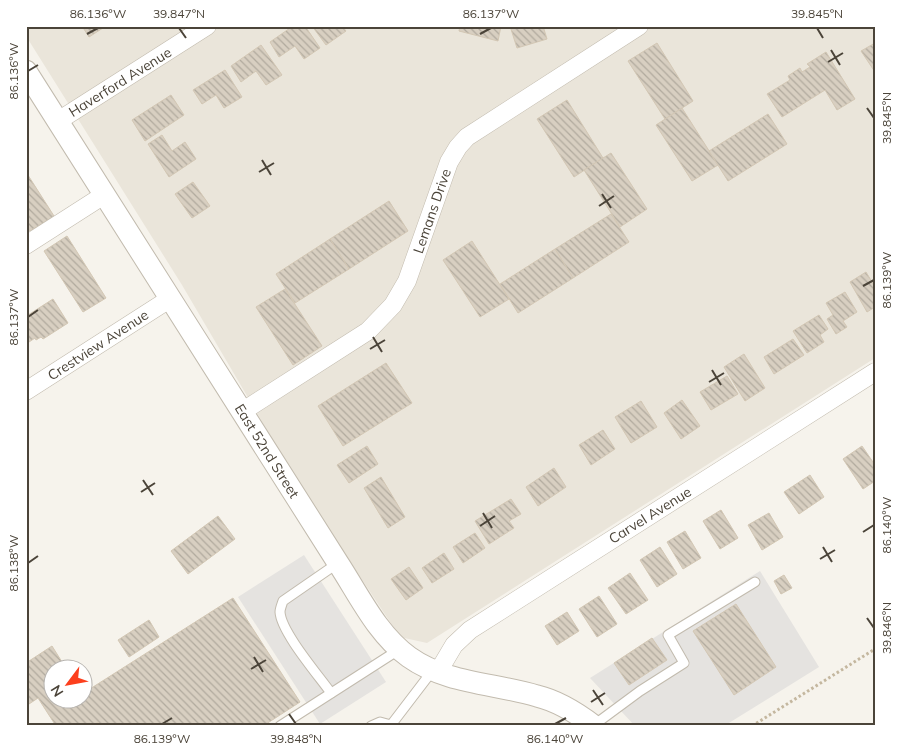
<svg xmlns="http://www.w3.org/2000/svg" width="901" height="752" font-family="Mulish,sans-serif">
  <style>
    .residential { fill: #eae5da }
    .parking { fill: #e5e3e0 }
    .building { fill: url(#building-back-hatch); stroke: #d3c7b4 }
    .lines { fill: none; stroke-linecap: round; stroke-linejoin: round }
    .service-casing { stroke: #c2bbae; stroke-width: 11 }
    .minor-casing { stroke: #c2bbae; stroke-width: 19 }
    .tertiary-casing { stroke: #c2bbae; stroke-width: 23 }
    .path { stroke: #c4b79f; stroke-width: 3; stroke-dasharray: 2.5 2.5; stroke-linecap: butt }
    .service { stroke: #fff; stroke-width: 9 }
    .minor { stroke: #fff; stroke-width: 18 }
    .tertiary { stroke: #fff; stroke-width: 21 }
    .ticks { fill: none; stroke: #4b4439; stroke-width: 2 }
    .labels { text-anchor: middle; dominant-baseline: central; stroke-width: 4; stroke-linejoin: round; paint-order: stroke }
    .street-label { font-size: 14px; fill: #4b4439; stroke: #fff }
    .neatline { fill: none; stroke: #4b4439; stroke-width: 2 }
    .ticks-label { font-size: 12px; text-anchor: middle; fill: #4b4439 }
  </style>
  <defs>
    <pattern id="building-back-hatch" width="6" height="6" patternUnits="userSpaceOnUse" patternTransform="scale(1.25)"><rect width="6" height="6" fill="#d8cfc1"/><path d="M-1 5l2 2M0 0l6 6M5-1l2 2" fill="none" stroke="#b1aa9e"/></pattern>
  </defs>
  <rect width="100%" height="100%" fill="#f6f3ec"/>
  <!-- residential -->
  <path class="residential" d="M26 26H875V358L427 643 400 637 298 483 182 285 26 36Z"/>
  <!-- parking -->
  <g class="parking">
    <path d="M304 555 386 682 320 724 238 597Z"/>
    <path d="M760 571 819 667 724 726H635L590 678Z"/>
  </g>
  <!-- building -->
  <g class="building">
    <path d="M82 26H106L89 37Z"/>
    <path d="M293 26H305L320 48 304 59 295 46 279 57 270 42Z"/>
    <path d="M312 26H342L346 31 326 45Z"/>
    <path d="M460 26H501L498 41 459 31Z"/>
    <path d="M510 26H543L547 39 517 48Z"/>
    <path d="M657 43 693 101 665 119 628 61Z"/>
    <path d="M875 43V72L861 51Z"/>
    <path d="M261 45 282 75 266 85 256 71 241 82 231 66Z"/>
    <path d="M826 52 855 99 837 110 825 90 782 117 767 94 790 80 788 76 800 68 802 72 810 67 807 64Z"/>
    <path d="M225 70 242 97 224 108 216 95 202 104 193 90Z"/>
    <path d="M171 95 184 115 145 141 132 120Z"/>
    <path d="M567 100 603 158 574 177 537 119Z"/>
    <path d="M682 108 718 165 692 181 656 125Z"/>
    <path d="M768 114 787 144 728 181 709 151Z"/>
    <path d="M162 135 172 151 185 142 196 159 169 177 148 144Z"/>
    <path d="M611 153 647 209 620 227 584 170Z"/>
    <path d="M26 172 54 216 30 231 26 224Z"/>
    <path d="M193 182 210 206 192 218 175 194Z"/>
    <path d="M389 201 408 231 349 269 330 239Z"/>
    <path d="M611 214 629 242 573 278 555 249Z"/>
    <path d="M67 236 106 298 83 312 44 251Z"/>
    <path d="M330 239 349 269 295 303 276 274Z"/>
    <path d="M472 241 509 299 480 317 443 260Z"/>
    <path d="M555 249 573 278 518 313 500 284Z"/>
    <path d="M866 272 875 287V307L867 312 850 282Z"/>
    <path d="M285 289 322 346 293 365 256 307Z"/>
    <path d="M845 292 857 312 843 321 847 327 836 334 827 319 833 315 826 303Z"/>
    <path d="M53 299 68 323 43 339 41 337 36 340 35 338 26 344V312L28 315Z"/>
    <path d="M819 315 828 329 820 335 824 342 807 353 793 331Z"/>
    <path d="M793 339 804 355 774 374 764 357Z"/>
    <path d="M744 354 765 388 745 401 724 367Z"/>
    <path d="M386 363 412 403 343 446 318 406Z"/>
    <path d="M727 376 738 394 711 410 700 392Z"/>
    <path d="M682 400 700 426 681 439 664 413Z"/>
    <path d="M641 401 657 427 631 443 615 417Z"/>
    <path d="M603 430 615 449 591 465 579 445Z"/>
    <path d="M367 446 378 464 349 483 337 465Z"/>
    <path d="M862 446 875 465V481L863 489 843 459Z"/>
    <path d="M554 468 566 487 538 506 526 487Z"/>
    <path d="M810 475 824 497 799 514 784 492Z"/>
    <path d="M381 477 405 517 388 528 364 488Z"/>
    <path d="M511 499 521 514 509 521 514 528 489 544 475 521Z"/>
    <path d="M721 510 738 538 720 549 703 521Z"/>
    <path d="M769 513 783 537 762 550 748 525Z"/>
    <path d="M218 516 235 539 188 574 171 551Z"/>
    <path d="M685 531 701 558 683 569 667 542Z"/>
    <path d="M475 533 485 548 463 563 453 547Z"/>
    <path d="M660 547 677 574 657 587 640 560Z"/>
    <path d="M444 553 454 569 432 583 422 568Z"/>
    <path d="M409 567 423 588 406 600 391 579Z"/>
    <path d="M630 573 648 600 626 614 608 588Z"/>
    <path d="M784 575 792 588 781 594 774 581Z"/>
    <path d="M599 596 617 624 597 637 579 609Z"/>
    <path d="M233 598 300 702 263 726H101L98 722 92 726H56L38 698 29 704 26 700V663L52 646 67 670H52V700H82V694Z"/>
    <path d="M736 604 776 667 734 695 693 631Z"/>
    <path d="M567 612 579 631 557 645 545 626Z"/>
    <path d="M149 620 159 637 129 657 118 640Z"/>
    <path d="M652 638 667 660 629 685 614 663Z"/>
  </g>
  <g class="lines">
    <defs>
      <g id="service">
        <path d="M331 693C319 676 281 632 280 612 280 609 282 604 283 601L338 563"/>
        <path d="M594 725 640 691 684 663 668 635 755 582"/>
        <path d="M280 726 400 649"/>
        <path d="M371 726 380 722 391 725 433 670"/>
      </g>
      <g id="minor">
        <path d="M58 121 207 26"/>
        <path d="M26 245 104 195"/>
        <path d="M26 391 171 298"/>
        <path d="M243 411 368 331 393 305 407 281 449 162 458 147 467 137 639 26"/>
        <path d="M438 672 454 645 470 630 875 372"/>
      </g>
      <path id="tertiary" d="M26 71 338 563C359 595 377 634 409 657 447 684 494 683 537 696 558 701 577 713 594 726"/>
    </defs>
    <!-- service casing -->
    <use href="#service" class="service-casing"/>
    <!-- minor casing -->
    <use href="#minor" class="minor-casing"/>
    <!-- tertiary casing -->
    <use href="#tertiary" class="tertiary-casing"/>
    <!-- path -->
    <path class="path" d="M752 726 875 649"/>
    <!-- service -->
    <use href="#service" class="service"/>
    <!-- minor -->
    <use href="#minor" class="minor"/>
    <!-- tertiary -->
    <use href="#tertiary" class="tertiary"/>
  </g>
  <!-- ticks -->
  <path class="ticks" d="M179 28 186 38M817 28 823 38M87 34 98 28M480 34 491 28M831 50 840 65M828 62 843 53M28 71 38 65M867 108 874 118M262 160 271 175M259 172 274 163M602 194 611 208M599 206 614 196M863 286 874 280M28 317 38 310M373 337 382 352M370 349 385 340M712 370 721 385M709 382 724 373M143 480 153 495M141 492 155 483M483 513 492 528M480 526 495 516M863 532 874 525M823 547 832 562M820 559 835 550M28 563 38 556M867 618 874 628M254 657 263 672M251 669 266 660M593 690 603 705M591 702 605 693M289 714 296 724M162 724 172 718M555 724 566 718"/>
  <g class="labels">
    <!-- street labels -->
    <g class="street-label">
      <text transform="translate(120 82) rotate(-32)">Haverford Avenue</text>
      <text transform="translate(432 211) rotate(-71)">Lemans Drive</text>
      <text transform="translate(98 345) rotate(-33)">Crestview Avenue</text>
      <text transform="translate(267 451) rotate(58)">East 52nd Street</text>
      <text transform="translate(650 515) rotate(-32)">Carvel Avenue</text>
    </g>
  </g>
  <!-- border -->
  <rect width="901" height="752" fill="none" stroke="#ffffff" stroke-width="55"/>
  <!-- north arrow -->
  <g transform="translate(68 684) rotate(238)"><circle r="24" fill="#ffffff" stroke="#b7b4b0"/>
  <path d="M0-4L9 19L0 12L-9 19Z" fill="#fc3f1d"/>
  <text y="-8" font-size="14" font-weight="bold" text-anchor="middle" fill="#4b4439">N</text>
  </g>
  <rect x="28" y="28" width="846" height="696" class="neatline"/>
  <g class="ticks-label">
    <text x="98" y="18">86.136°W</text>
    <text x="179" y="18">39.847°N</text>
    <text x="491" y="18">86.137°W</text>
    <text x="817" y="18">39.845°N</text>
    <text transform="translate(14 71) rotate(-90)" y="4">86.136°W</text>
    <text transform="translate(887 118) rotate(-90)" y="4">39.845°N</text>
    <text transform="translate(887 280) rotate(-90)" y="4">86.139°W</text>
    <text transform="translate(14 317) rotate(-90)" y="4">86.137°W</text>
    <text transform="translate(887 525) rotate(-90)" y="4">86.140°W</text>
    <text transform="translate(14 563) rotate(-90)" y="4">86.138°W</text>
    <text transform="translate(887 628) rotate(-90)" y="4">39.846°N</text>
    <text x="162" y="743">86.139°W</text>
    <text x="296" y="743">39.848°N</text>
    <text x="555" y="743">86.140°W</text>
  </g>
</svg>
